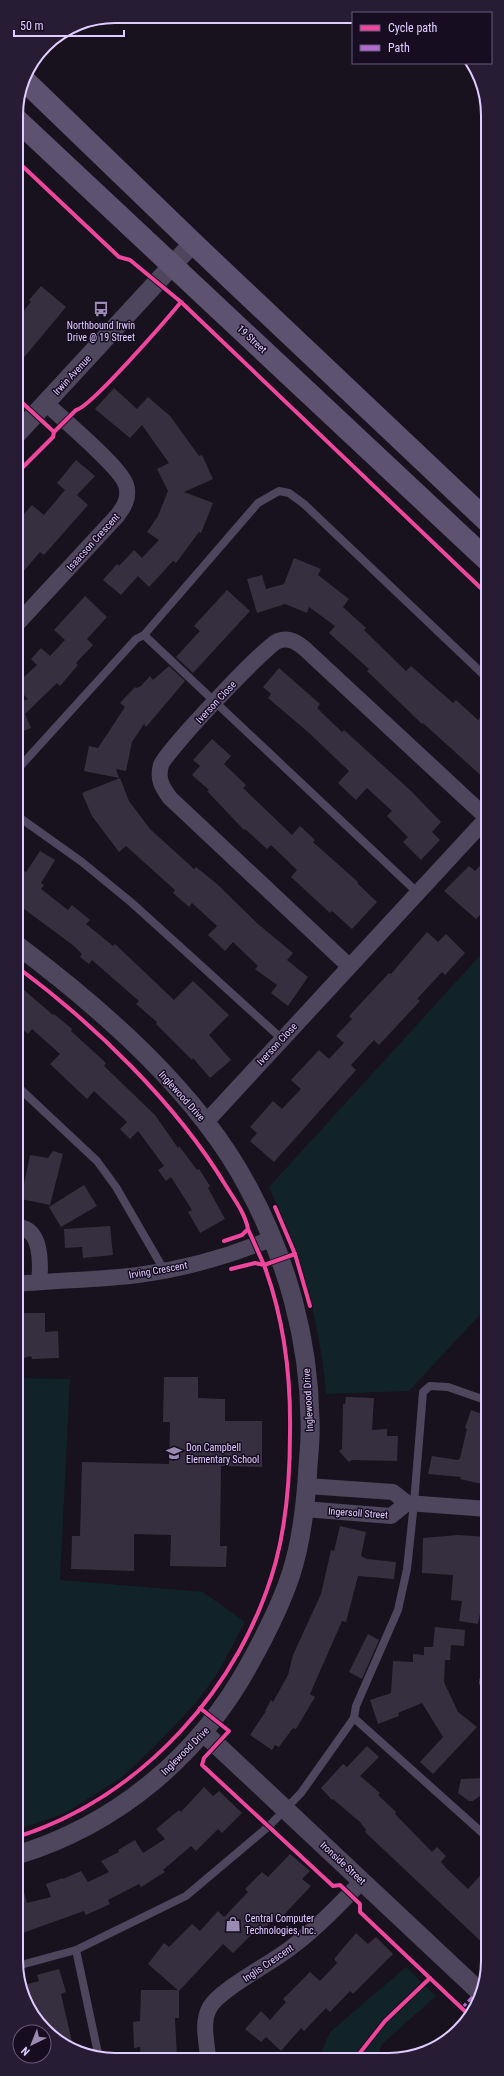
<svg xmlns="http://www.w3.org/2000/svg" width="504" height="2076" font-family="'Roboto Condensed',sans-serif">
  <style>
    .green { fill: #112229 }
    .building { fill: #362f3f }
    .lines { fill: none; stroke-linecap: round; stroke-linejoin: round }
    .service { stroke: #4d465d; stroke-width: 8 }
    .minor { stroke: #4d465d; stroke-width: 16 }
    .tertiary { stroke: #4d465d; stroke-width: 19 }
    .secondary { stroke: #5d5370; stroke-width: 22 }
    .quiet { stroke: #b06ccc; stroke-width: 3; stroke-dasharray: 6 3; stroke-linecap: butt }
    .cycleway-casing { stroke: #160d21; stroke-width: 6 }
    .cycleway { stroke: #ed469a; stroke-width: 4 }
    .labels { text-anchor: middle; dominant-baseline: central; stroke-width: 3; stroke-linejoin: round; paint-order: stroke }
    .poi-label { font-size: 10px; fill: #e0cdff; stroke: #160d21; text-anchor: start }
    .street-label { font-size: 10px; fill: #e0cdff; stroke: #160d21 }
    .rim { fill: none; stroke: #e0cdff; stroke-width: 2 }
  </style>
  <rect width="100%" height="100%" fill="#17121d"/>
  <!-- green -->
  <g class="green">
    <path d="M486 949 488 1306 409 1391 326 1394C320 1319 300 1256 269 1187Z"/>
    <path d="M22 1378 70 1379 60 1580 203 1592 245 1622 217 1674 195 1704 155 1746 121 1778 65 1813 17 1830V1380Z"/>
    <path d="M406 1967 436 1996 382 2044 376 2059H318L330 2032Z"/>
  </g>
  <!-- building -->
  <g class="building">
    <path d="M41 286 66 307 16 367V320L31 302 29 300Z"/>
    <path d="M114 388 137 409 148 397 170 416 199 456 202 455 213 479 184 492 213 503 201 533 199 532 176 563 173 561 149 587 138 576 121 595 103 580 117 564 119 566 134 550 142 558 159 540 147 532 158 516 168 491 157 469 169 463 142 425 130 438 95 409Z"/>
    <path d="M76 460 95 476 77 495 88 505 44 555 40 552 16 580V523L32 505 44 515 65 490 57 483Z"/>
    <path d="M294 558 321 569 318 575 349 599 343 607 366 628 364 630 406 671 411 666 453 703 456 700 478 720 487 710V781L423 723 422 724 367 671 369 669 329 633 335 626 309 607 307 613 285 604 257 613 247 579 262 575 266 589 284 584Z"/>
    <path d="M227 590 250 611 193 673 176 657 200 631 194 626Z"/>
    <path d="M85 596 107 617 87 639 93 645 76 663 78 665 60 686 57 683 25 714 31 728 16 734V695L20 702 28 699 16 687V684L37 665 31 659 41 648 50 656 65 640 54 630Z"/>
    <path d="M169 666 185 681 146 727 144 724 132 742 126 771 116 769 119 778 84 771 89 746 98 748 125 707 120 703 135 687 136 688 141 686 150 676 153 680Z"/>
    <path d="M279 668 320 704 317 708 342 732 344 730 411 791 441 822 432 832 440 840 421 860 403 842 408 837 387 816 392 811 367 788 356 800 338 783 349 771 308 732 268 698 271 694 263 687Z"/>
    <path d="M212 739 231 756 224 764 246 785 243 788 265 809 292 835 300 826 315 840 313 842 358 882 357 883 377 902 352 929 332 911 330 913 291 877 297 870 271 845 267 849 245 829 244 830 207 791 209 790 192 775 200 766 193 760Z"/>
    <path d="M120 778 129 801 150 829 194 869 196 867 217 884 258 924 293 953 287 960 308 977 288 1006 271 993 277 985 255 969 258 966 233 942 225 951 208 935 217 926 192 903 189 907 173 893 175 890 126 846 119 852 92 816 82 793Z"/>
    <path d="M40 851 55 860 41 883 44 885 41 889 68 910 72 905 90 920 86 924 113 946 115 944 174 1000 193 981 229 1015 209 1035 231 1060 210 1078 193 1058 192 1060 156 1024 157 1022 136 1004 139 1001 92 960 89 964 80 957 82 954 74 946 16 903V880L24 871 26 872Z"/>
    <path d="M487 858V922L480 915 476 919 444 891 469 866 475 871Z"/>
    <path d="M427 932 438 942 446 934 465 953 445 975 442 972 417 999 420 1001 379 1045 374 1040 351 1065 356 1070 274 1162 250 1141 257 1133 250 1127 273 1101 282 1109 301 1089 291 1080 319 1050 329 1059 344 1043 336 1036 352 1019 349 1016 389 973 391 974Z"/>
    <path d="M17 984 53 1015 54 1014 72 1029 71 1031 106 1063 104 1066 155 1115 178 1148 179 1146 197 1170 199 1169 210 1186 208 1188 225 1219 200 1233 188 1212 192 1210 171 1177 166 1181 158 1170 164 1166 138 1131 130 1139 120 1129 127 1122 94 1091 87 1099 50 1064 60 1054 32 1029 28 1034 17 1024Z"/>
    <path d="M53 1151 63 1154 50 1205 21 1199 30 1155 48 1158Z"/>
    <path d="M84 1185 97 1206 61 1227 49 1207Z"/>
    <path d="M110 1226 113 1255 83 1258 82 1247 65 1248 64 1229Z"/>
    <path d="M24 1313H45V1332L58 1331 59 1358 32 1359 31 1356 17 1360V1328L24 1326Z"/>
    <path d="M164 1377H198V1398L225 1399V1421H262V1467L221 1466 220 1546H227L226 1567 170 1566 171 1535 134 1534V1571L71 1569 72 1536H80L82 1462 169 1464 170 1422H163Z"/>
    <path d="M346 1397 374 1398 372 1430 387 1429V1436H398L397 1461 352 1460 349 1462 339 1451 342 1449 343 1404H345Z"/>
    <path d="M471 1410 488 1416 486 1485 460 1479 461 1477 428 1474 432 1456 458 1460 460 1458 467 1429 465 1428Z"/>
    <path d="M340 1526 366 1532 361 1556 367 1559 396 1562 394 1579 358 1576 346 1622 342 1621 310 1694 315 1697 296 1729 293 1728 279 1747 275 1745 272 1750 250 1735 266 1711H265L271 1700 273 1702 288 1675 293 1655 321 1594 331 1550 334 1551Z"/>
    <path d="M458 1535 488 1537 486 1580 484 1603H482L478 1624 459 1621 462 1601 451 1600 453 1575 422 1573 423 1538Z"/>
    <path d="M435 1627 465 1630 464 1646 451 1645 450 1660H445L444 1682 458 1712 477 1727 433 1774 420 1762 443 1737 422 1703 398 1713 399 1716 378 1724 370 1700 391 1693 393 1661 413 1662V1654L424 1655V1647H433Z"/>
    <path d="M368 1634 379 1640 362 1679 349 1672Z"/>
    <path d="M367 1746 379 1757 360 1776 380 1793 378 1795 396 1812 395 1814 432 1852 437 1847 446 1856 441 1862 447 1869 468 1889 488 1867V1948L365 1832 366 1830 360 1822 333 1799 332 1800 321 1788 343 1764 347 1767Z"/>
    <path d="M483 1778 484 1793 473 1801H469L458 1793 461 1779Z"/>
    <path d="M204 1787 213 1796 219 1791 242 1813 222 1833 218 1829 196 1851 191 1846 163 1870 165 1872 141 1887 139 1884 108 1900 110 1904 86 1915 84 1911 17 1935V1878H20L27 1903 51 1897 46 1884 63 1878V1879L81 1871 88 1882 109 1872 101 1861 119 1852 118 1850 135 1840 143 1853 165 1839 156 1829 179 1810 181 1812Z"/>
    <path d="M290 1854 310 1871 302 1879 311 1886 278 1921 275 1918 257 1935 254 1932 233 1953 223 1944 179 1991 148 1964 164 1943 169 1947 192 1924 200 1931 218 1911 224 1917 248 1892 245 1889 262 1872 268 1877Z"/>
    <path d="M356 1933 368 1944 376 1937 393 1954 353 1994 350 1991 330 2012 326 2008 304 2031 301 2028 281 2051 266 2037 261 2042 245 2029 261 2011 270 2020 286 2002 283 1999 310 1972 320 1981 337 1963 334 1959Z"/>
    <path d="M59 1969 66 1992 61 1994 73 2046 45 2031 33 2015 24 1985 39 1981 37 1975Z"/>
    <path d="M141 1990H179V2018H175L177 2058H141L140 2047 134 2048 133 2022 140 2021Z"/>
  </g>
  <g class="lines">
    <!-- service -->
    <g class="service">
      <path d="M144 635 418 893"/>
      <path d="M16 771 136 639 144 635 258 503 279 491 289 493 304 504 487 678"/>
      <path d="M16 815 82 862 132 903 282 1039"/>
      <path d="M17 1086 97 1161 116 1187 164 1270"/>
      <path d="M354 1718 488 1838"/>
      <path d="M17 1966 76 1950"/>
      <path d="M99 2058 76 1950 186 1896 269 1826 301 1793 354 1718 356 1706 398 1610 407 1569 414 1503 423 1392 430 1386 448 1387 488 1401"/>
    </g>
    <!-- minor -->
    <g class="minor">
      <path d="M16 625 117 516C124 507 130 497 126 485 121 467 62 419 46 403"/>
      <path d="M349 966 170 798C162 787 157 779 161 765 166 751 265 646 278 641 289 637 297 642 305 649L487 818"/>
      <path d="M206 1122 487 818"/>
      <path d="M17 1227C42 1227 41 1264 39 1282"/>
      <path d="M17 1284C57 1280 98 1280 138 1275 184 1269 230 1256 273 1238"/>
      <path d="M307 1486 393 1492 407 1503 488 1509"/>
      <path d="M304 1509 391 1516 407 1503"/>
      <path d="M487 1682 488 1679"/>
      <path d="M208 2058C207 2042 201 2022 210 2007 220 1989 274 1962 293 1946 318 1927 340 1904 362 1881"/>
    </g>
    <!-- tertiary -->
    <g class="tertiary">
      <path d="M16 435 193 243"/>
      <path d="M17 945C102 1009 199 1093 249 1189 287 1260 309 1340 310 1420 311 1436 309 1451 308 1466 306 1503 302 1540 291 1574 281 1605 266 1634 250 1663 200 1755 118 1824 17 1855"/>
      <path d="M204 1733 482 1994"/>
    </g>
    <!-- secondary -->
    <g class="secondary">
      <path d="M23 79 193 243 487 521"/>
      <path d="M16 119 487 560"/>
    </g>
    <!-- quiet -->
    <path class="quiet" d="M462 2008 478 1991"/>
    <defs>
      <g id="cycleway">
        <path d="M16 160 119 257 130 260 181 302 487 594"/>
        <path d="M16 397 54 432 76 410C90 408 167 319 181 302"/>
        <path d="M16 474 53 437 54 432"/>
        <path d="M17 967C94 1024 176 1103 226 1186 234 1199 245 1213 248 1229L242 1235 224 1241"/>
        <path d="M275 1207 295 1254 310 1306"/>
        <path d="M248 1229 264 1265 295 1254"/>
        <path d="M200 1708 229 1731 204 1758 202 1765 333 1886 340 1885 360 1904V1912L470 2016"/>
        <path d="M17 1837C142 1797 242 1687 276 1561 287 1519 290 1476 290 1433 291 1376 284 1319 264 1265L255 1263 231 1269"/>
        <path d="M355 2059 385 2021 430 1978"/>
      </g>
    </defs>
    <!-- cycleway casing -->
    <use href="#cycleway" class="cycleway-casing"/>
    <!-- cycleway -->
    <use href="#cycleway" class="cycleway"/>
  </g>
  <!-- icons -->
  <defs>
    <symbol id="bus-bare" viewBox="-9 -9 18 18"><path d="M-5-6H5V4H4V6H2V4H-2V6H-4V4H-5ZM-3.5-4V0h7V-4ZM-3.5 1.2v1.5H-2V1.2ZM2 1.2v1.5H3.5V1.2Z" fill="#9a8cb0" stroke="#160d21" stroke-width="2.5" paint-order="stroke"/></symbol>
    <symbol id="school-bare" viewBox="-9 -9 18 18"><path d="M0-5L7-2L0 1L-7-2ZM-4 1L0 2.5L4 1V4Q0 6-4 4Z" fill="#9a8cb0" stroke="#160d21" stroke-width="2.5" paint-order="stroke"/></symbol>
    <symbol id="shop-bare" viewBox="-9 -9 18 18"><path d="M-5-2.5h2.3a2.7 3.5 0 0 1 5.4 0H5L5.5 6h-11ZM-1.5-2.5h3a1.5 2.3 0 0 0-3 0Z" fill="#9a8cb0" stroke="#160d21" stroke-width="2.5" paint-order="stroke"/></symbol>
  </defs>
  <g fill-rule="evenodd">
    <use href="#bus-bare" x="90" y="298" width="22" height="22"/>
    <use href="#school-bare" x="163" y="1442" width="22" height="22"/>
    <use href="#shop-bare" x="222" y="1913" width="22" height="22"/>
  </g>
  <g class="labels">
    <!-- poi labels -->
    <g class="poi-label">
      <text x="101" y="325" text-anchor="middle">Northbound Irwin<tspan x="101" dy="12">Drive @ 19 Street</tspan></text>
      <text x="186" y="1447">Don Campbell<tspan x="186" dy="12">Elementary School</tspan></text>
      <text x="245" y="1918">Central Computer<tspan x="245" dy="12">Technologies, Inc.</tspan></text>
    </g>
    <!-- street labels -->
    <g class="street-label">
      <text transform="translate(252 339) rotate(43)">19 Street</text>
      <text transform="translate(72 375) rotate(-47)">Irwin Avenue</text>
      <text transform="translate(93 542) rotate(-48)">Isaacson Crescent</text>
      <text transform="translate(216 702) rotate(-47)">Iverson Close</text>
      <text transform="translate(277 1044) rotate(-47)">Iverson Close</text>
      <text transform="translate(182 1096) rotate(48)">Inglewood Drive</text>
      <text transform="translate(158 1270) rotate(-10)">Irving Crescent</text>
      <text transform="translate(308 1400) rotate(-93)">Inglewood Drive</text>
      <text transform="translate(358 1513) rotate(4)">Ingersoll Street</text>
      <text transform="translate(185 1751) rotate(-45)">Inglewood Drive</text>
      <text transform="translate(343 1863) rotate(43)">Ironside Street</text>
      <text transform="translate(268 1963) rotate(-34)">Inglis Crescent</text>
    </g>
  </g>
  <!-- crop -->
  <path d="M0 0H504V2076H0ZM115 23H389A92 92 0 0 1 481 115V1961A92 92 0 0 1 389 2053H115A92 92 0 0 1 23 1961V115A92 92 0 0 1 115 23Z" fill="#261c33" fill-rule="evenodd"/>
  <path class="rim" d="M115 23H389A92 92 0 0 1 481 115V1961A92 92 0 0 1 389 2053H115A92 92 0 0 1 23 1961V115A92 92 0 0 1 115 23Z"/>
  <!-- legend -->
  <rect x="352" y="12" width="140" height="52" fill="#160d21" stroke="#675a7a"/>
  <rect x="360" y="25" width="20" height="6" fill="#ed469a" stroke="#675a7a"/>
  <text x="388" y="32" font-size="12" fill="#e0cdff">Cycle path</text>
  <rect x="360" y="45" width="20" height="6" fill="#b06ccc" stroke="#675a7a"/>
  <text x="388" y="52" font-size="12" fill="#e0cdff">Path</text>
  <!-- north arrow -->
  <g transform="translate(32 2044) rotate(223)"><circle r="19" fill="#160d21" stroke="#675a7a"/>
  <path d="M0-3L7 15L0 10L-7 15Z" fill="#9a8cb0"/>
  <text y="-6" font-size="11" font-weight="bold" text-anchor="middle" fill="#e0cdff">N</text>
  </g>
  <!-- scale -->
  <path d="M14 30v6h110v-6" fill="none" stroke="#e0cdff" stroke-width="2"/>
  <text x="20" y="30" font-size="12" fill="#e0cdff" stroke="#160d21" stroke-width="3" paint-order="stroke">50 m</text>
</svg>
